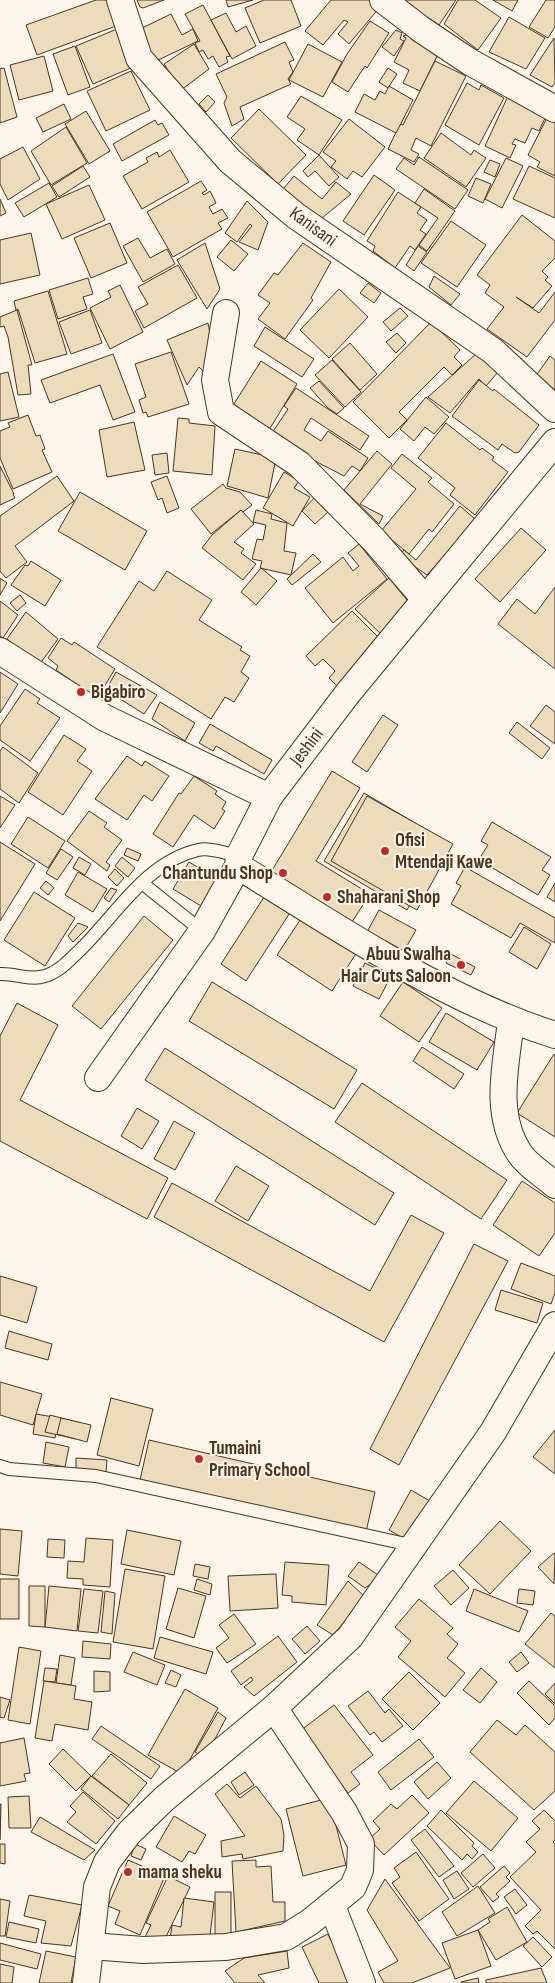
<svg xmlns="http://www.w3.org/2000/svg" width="555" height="1983" font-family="'Sofia Sans Condensed',sans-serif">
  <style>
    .building { fill: #ecdcbc; stroke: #4a3520 }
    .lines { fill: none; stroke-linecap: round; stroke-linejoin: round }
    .service-casing { stroke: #4a3520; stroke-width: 14 }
    .minor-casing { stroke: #4a3520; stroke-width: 28 }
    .service { stroke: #fbf6e9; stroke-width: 12 }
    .minor { stroke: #fbf6e9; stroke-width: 26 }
    .poi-dot { fill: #c62828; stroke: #fbf6e9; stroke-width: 2 }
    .labels { text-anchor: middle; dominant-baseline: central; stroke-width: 4; stroke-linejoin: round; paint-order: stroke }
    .street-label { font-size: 19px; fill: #4a3520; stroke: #fbf6e9 }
    .poi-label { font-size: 19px; font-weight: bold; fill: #4a3520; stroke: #fbf6e9; text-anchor: start }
  </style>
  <rect width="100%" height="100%" fill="#fbf6e9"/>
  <!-- building -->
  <g class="building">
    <path d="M96 0H107L116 26 37 55 26 25Z"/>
    <path d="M137 0H164L143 8 140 7Z"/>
    <path d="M226 0H253L228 7Z"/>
    <path d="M264 0H291L301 26 260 43 245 8Z"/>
    <path d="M331 0H371L380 7 349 44 338 34 348 22 344 20 323 45 305 31Z"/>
    <path d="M402 0H456L439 25Z"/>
    <path d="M458 0H475L501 18 478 50 444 24Z"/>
    <path d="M493 0H518L512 11Z"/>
    <path d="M546 0H555V27L548 38 529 27Z"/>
    <path d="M203 5 230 56 226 57 228 62 219 67 213 56 208 59 203 50 199 52 195 43 200 41 185 14Z"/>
    <path d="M226 13 236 32 246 26 256 46 232 59 211 20Z"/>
    <path d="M171 14 182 35 193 29 198 41 152 63 138 30Z"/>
    <path d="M509 17 545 38 526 69 489 52Z"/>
    <path d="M370 21 389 33 367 68 365 66 348 92 332 82 347 54Z"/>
    <path d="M117 29 133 67 93 84 76 46Z"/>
    <path d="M396 30 402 33 400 39 404 41 394 56 382 47Z"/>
    <path d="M409 34 412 40 439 52 420 91 403 83 409 70 394 62 406 38 403 36Z"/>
    <path d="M554 38 555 83 552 87 530 75Z"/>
    <path d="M285 42 294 60 289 62 293 72 288 79 291 84 240 107 244 119 232 126 224 103 227 97 216 74Z"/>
    <path d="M194 44 209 69 181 90 164 64Z"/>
    <path d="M308 44 342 62 323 97 289 80Z"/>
    <path d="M75 46 90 87 68 95 53 54Z"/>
    <path d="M44 56 53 91 19 100 10 65Z"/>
    <path d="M435 61 466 76 431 146 416 138 411 150 419 154 414 162 388 149 400 124 403 125Z"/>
    <path d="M4 68 17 117 0 123V69Z"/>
    <path d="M388 68 397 74 388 88 379 82Z"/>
    <path d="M131 71 150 110 106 131 87 91Z"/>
    <path d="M467 83 479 90 481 85 504 98 479 145 445 125Z"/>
    <path d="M389 86 413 100 396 133 355 112 364 94 375 100 380 91 385 94Z"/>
    <path d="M208 95 215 102 206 112 199 104Z"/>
    <path d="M301 96 342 120 319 155 297 140 305 129 287 117Z"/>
    <path d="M508 96 547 114 539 131 532 128 525 143 515 139 512 144 516 145 510 158 485 146Z"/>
    <path d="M64 104 71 119 43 132 36 118Z"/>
    <path d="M259 109 306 155 278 184 231 138Z"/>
    <path d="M86 111 110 151 89 164 65 124Z"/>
    <path d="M549 114 555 119V176L537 167 540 162 528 155Z"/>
    <path d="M349 119 385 147 362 177 353 171 347 179 331 167 336 161 323 152Z"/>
    <path d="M155 120 158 125 162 123 169 135 122 161 113 144Z"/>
    <path d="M66 127 87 163 51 185 31 151Z"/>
    <path d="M441 133 471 155 474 150 486 158 466 187 424 158Z"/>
    <path d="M23 147 40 179 8 200 0 184V159Z"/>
    <path d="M170 150 189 182 142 209 123 176 148 162 146 158 157 152 159 157Z"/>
    <path d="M319 155 339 177 329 186 315 171 308 177 303 171Z"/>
    <path d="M419 157 468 190 455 209 396 169 404 158 414 165Z"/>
    <path d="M506 158 523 166 502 208 485 199Z"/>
    <path d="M490 160 500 164 495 177 484 172Z"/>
    <path d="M83 166 90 177 59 197 52 186Z"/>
    <path d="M529 166 555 178V218L513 199Z"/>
    <path d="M374 175 395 190 364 235 343 221Z"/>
    <path d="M294 176 322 199 336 182 351 194 322 218 279 194Z"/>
    <path d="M476 178 491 184 483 203 468 196Z"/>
    <path d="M201 181 207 190 202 193 204 195 210 191 216 203 209 207 213 214 222 209 228 218 218 223 222 229 173 257 147 212Z"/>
    <path d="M49 183 57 197 24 217 15 203Z"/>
    <path d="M89 185 105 220 62 239 46 204Z"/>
    <path d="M424 189 455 211 427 251 419 245 438 218 415 203Z"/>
    <path d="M398 192 421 207 417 213 427 220 420 230 426 234 415 250 410 246 395 268 373 251 375 246 367 241Z"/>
    <path d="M0 199 6 213 0 216Z"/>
    <path d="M247 201 268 222 258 250 239 242 252 226 250 224 237 242 225 233Z"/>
    <path d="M522 215 555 241V258L542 271 548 277 545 280 552 286 533 308 516 297 539 313 555 292V320L527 357 487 329 504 307 485 293 490 285 477 275Z"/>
    <path d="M451 221 486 245 457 287 421 263Z"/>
    <path d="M110 223 127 263 91 278 74 238Z"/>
    <path d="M31 233 40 275 0 284V240Z"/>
    <path d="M138 238 150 258 167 249 175 264 143 282 123 246Z"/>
    <path d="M231 240 248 254 234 271 217 257Z"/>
    <path d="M205 243 220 289 207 309 177 260Z"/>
    <path d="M303 243 331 262 311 298 313 300 285 339 258 319 270 303 258 295 274 273 278 275Z"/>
    <path d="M418 246 427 252 414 271 406 265Z"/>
    <path d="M178 265 197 298 144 328 135 311 148 304 138 287Z"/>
    <path d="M434 276 460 294 451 305 429 287Z"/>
    <path d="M88 278 93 294 83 297 87 309 58 319 49 290Z"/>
    <path d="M368 283 381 293 374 303 360 293Z"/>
    <path d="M120 285 143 332 110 349 90 308 111 297 108 291Z"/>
    <path d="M339 289 368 317 329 358 300 330Z"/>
    <path d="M48 291 67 354 35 363 18 309 16 310 14 301Z"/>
    <path d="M400 308 408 316 391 331 383 322Z"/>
    <path d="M17 310 32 365H28L31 394 18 395 8 337 4 326 0 327V317Z"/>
    <path d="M90 310 102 343 71 354 59 322Z"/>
    <path d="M431 322 460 350 454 357 462 365 452 375 444 367 399 412 407 420 389 438 353 402Z"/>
    <path d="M208 323 213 351 203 371 199 367 187 385 167 340Z"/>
    <path d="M265 327 314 359 302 377 254 346Z"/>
    <path d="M397 333 406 343 396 353 386 342Z"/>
    <path d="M350 343 377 374 360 390 332 359Z"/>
    <path d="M171 352 189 404 148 417 146 412 143 413 139 400 146 397 135 364Z"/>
    <path d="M477 353 498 372 486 386 479 379 450 413 428 397Z"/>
    <path d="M113 354 135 412 113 420 100 385 50 403 41 380Z"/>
    <path d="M550 356 555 360V390L535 377Z"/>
    <path d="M332 360 361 392 345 407 315 375Z"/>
    <path d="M261 361 297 384 269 430 232 407Z"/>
    <path d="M8 372 19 417 0 421V374Z"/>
    <path d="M479 380 493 391 494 389 539 425 519 452 515 453 502 444 498 450 452 416Z"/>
    <path d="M319 381 344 408 337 414 328 408 310 388Z"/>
    <path d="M296 388 369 436 360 450 311 418 304 430 321 441 328 431 368 458 360 471 352 466 344 476 288 447 272 433 288 409 284 406Z"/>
    <path d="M426 397 449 417 434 434 425 427 414 441 400 429Z"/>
    <path d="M28 415 36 436 40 435 45 449 42 450 52 472 13 489 0 458V431L10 427 8 423Z"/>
    <path d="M178 418 189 419V423L215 426 212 475 173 471Z"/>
    <path d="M134 422 145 470 107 477 99 430Z"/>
    <path d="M446 423 480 450 482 448 494 457 492 460 508 472 475 515 450 495 455 488 418 458Z"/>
    <path d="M235 449 276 458 268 498 227 486Z"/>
    <path d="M377 451 392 464 360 504 383 516 379 524 344 490Z"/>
    <path d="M167 453 169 473 155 475 152 455Z"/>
    <path d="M402 454 432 478 428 482 454 504 432 532 429 529 409 554 381 531 416 489 391 468Z"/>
    <path d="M0 466 14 494H13L15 498 0 505Z"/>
    <path d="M284 472 299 481 294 488 310 497 293 526 263 508Z"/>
    <path d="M57 476 74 501 15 546 27 562 6 578 0 571V516Z"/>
    <path d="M167 476 179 508 167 513 162 498 158 500 151 482Z"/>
    <path d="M223 484 226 488 240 492 252 505 243 512 241 510 211 534 191 509Z"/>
    <path d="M80 492 147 531 125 570 58 531Z"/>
    <path d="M316 496 329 511 315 524 302 511Z"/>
    <path d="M460 506 476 520 427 575 399 556 404 550 416 560Z"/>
    <path d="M241 510 254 524 234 542 244 549 241 553 256 564 243 580 202 548 212 535Z"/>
    <path d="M256 510 272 514 271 519 287 523 284 551 296 553 291 575 260 568 262 561 252 559 257 539 263 540 266 525 253 522Z"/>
    <path d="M521 528 546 550 500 602 475 579Z"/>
    <path d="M359 544 387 579 333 623 305 588 343 557 353 571 359 566 348 553Z"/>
    <path d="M313 554 321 562 292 585 287 579Z"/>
    <path d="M31 561 61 580 45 606 11 585 25 565 28 566Z"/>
    <path d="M261 568 277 581 256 605 241 592Z"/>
    <path d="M167 571 212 600 199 620 242 647 240 650 250 656 241 672 249 678 234 702 225 697 211 719 97 647 139 581 154 591Z"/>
    <path d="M0 578 7 583 0 595Z"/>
    <path d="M389 578 411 605 383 636 355 609Z"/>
    <path d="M555 587V669L498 624 517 599 535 614Z"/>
    <path d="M20 595 26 603 17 611 10 603Z"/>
    <path d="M0 601 18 615 3 638 0 636Z"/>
    <path d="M352 611 383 642 338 687 329 678 335 671 323 659 315 666 306 656Z"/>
    <path d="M26 612 58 639 39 665 7 639Z"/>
    <path d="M61 638 72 645 74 642 115 669 97 698 56 670 58 666 48 658Z"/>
    <path d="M0 672 18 684 0 713Z"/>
    <path d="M116 672 157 695 144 714 106 690Z"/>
    <path d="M25 689 40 699 37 703 60 718 30 761 0 740V726Z"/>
    <path d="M160 702 195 723 185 741 152 719Z"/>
    <path d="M546 705 555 712V744L530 726Z"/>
    <path d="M383 715 398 725 367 772 352 762Z"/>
    <path d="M517 722 550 748 542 759 509 733Z"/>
    <path d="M210 724 272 760 264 774 216 746 213 751 199 743Z"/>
    <path d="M64 735 86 749 77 761 92 771 63 815 28 792Z"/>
    <path d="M3 747 38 773 19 803 0 789V751Z"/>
    <path d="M127 756 142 766 145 761 169 776 152 801 144 795 127 820 95 799Z"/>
    <path d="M332 771 360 788 316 861 370 894 352 922 271 872Z"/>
    <path d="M194 776 217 791 215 794 226 802 222 809 225 811 214 829 194 815 173 847 153 834 179 793 181 794Z"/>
    <path d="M364 793 446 841 407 910 324 861Z"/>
    <path d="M0 796 15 805 0 828Z"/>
    <path d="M367 796 453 844 417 910 331 861Z"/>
    <path d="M89 811 107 823 104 827 122 840 106 862 110 865 107 871 67 841Z"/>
    <path d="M28 817 65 841 48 868 11 844Z"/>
    <path d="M492 822 551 857 542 870 550 875 538 895 486 864 488 860 481 856 488 845 481 841Z"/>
    <path d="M0 842 35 864 0 921Z"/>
    <path d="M127 848 141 854 138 861 124 855Z"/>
    <path d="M61 849 73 857 57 880 46 873Z"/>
    <path d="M79 857 91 864 85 875 73 868Z"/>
    <path d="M122 857 135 868 128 877 115 866Z"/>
    <path d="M189 862 217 879 201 906 173 889Z"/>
    <path d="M465 867 555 918V943L520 923 511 938 451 904 461 886 456 883Z"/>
    <path d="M115 869 124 878 117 886 108 877Z"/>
    <path d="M78 872 107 889 93 912 65 895Z"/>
    <path d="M46 881 54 888 48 895 40 888Z"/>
    <path d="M555 883V902L547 897Z"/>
    <path d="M111 888 117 890 109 902 104 898Z"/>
    <path d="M34 892 75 918 45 966 4 940Z"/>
    <path d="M266 894 291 911 246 981 221 964Z"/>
    <path d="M379 910 416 930 404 951 386 941 382 948 367 932Z"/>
    <path d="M304 914 359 949 332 991 277 955Z"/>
    <path d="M144 916 173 940 101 1029 72 1006Z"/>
    <path d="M78 923 88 927 73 942 68 936Z"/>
    <path d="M524 927 551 944 537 969 509 952Z"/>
    <path d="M451 954 475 967 471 975 446 963Z"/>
    <path d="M365 963 391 976 379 999 353 986Z"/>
    <path d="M212 982 357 1070 334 1109 189 1021Z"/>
    <path d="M403 982 442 1008 419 1042 380 1016Z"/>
    <path d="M17 1003 58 1025 20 1100 168 1178 147 1219 0 1141V1036Z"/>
    <path d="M446 1013 494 1042 477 1070 429 1042Z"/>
    <path d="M422 1047 464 1074 454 1089 413 1061Z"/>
    <path d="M165 1048 394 1193 375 1225 145 1080Z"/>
    <path d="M554 1054 555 1055V1137L517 1113Z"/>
    <path d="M362 1083 507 1180 481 1219 335 1122Z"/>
    <path d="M137 1108 159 1121 142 1149 121 1136Z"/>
    <path d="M174 1121 195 1133 175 1170 154 1159Z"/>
    <path d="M236 1166 269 1186 248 1221 215 1201Z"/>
    <path d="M522 1181 555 1203V1233L539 1256 493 1225Z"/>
    <path d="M172 1183 370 1291 411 1215 444 1233 384 1342 154 1217Z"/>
    <path d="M474 1244 508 1261 399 1465 370 1449Z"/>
    <path d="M521 1263 555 1276V1293L551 1304 511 1289Z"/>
    <path d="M0 1276 37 1287 27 1323 0 1315Z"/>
    <path d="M501 1290 543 1303 537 1323 495 1310Z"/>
    <path d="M9 1331 52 1344 48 1360 5 1348Z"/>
    <path d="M0 1382 42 1394 33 1425 0 1415Z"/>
    <path d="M111 1398 153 1409 139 1466 97 1455Z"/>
    <path d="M36 1414 59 1418 55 1438 33 1434Z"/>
    <path d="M50 1415 80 1423 76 1439 45 1432Z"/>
    <path d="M61 1418 91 1425 87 1442 57 1434Z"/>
    <path d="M555 1430V1474L533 1457Z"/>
    <path d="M149 1440 375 1492 366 1532 140 1480Z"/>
    <path d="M46 1442 69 1447 65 1467 43 1463Z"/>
    <path d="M76 1458 107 1460 106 1473 76 1470Z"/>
    <path d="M411 1490 435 1504 413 1544 389 1530Z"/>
    <path d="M500 1521 531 1551 490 1594 459 1565Z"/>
    <path d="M0 1529 22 1531 18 1576 0 1574Z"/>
    <path d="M127 1530 181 1541 174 1575 121 1564Z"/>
    <path d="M86 1538 113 1540 110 1587 83 1585V1579L67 1578 68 1561 84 1562Z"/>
    <path d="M48 1539 65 1540 64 1558 47 1557Z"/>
    <path d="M554 1553 555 1554 554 1584 538 1567Z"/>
    <path d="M285 1562 329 1565 326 1605 292 1602V1596L282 1595Z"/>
    <path d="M359 1562 381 1577 365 1588 348 1576Z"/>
    <path d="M195 1564 210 1567 208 1579 193 1576Z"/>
    <path d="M125 1569 165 1576 153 1649 113 1642Z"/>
    <path d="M453 1570 469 1588 451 1605 434 1586Z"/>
    <path d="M276 1574 278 1608 230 1611 228 1576Z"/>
    <rect x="0" y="1579" width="19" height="40"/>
    <path d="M197 1579 212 1584 210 1595 194 1590Z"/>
    <path d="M348 1581 365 1597 333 1635 317 1625Z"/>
    <path d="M29 1586H45V1627L29 1626Z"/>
    <path d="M49 1586 81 1589 77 1631 45 1627Z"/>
    <path d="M178 1588 206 1596 194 1638 166 1629Z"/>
    <path d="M84 1589 103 1591 98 1633 78 1631Z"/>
    <path d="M474 1589 528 1611 519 1632 466 1611Z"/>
    <path d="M519 1589 535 1591 533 1605 517 1603Z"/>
    <path d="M105 1591 115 1593 112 1634 101 1632Z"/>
    <path d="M419 1599 453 1628 447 1634 458 1644 447 1658 465 1673 445 1697 398 1657 411 1641 395 1627Z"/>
    <path d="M551 1613 555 1616V1668L525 1644Z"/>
    <path d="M234 1614 256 1644 227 1663 216 1648 229 1638 219 1625Z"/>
    <path d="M307 1626 320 1641 305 1654 292 1639Z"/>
    <path d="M278 1636 297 1662 254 1696 244 1687 253 1680 251 1677 241 1685 231 1671Z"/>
    <path d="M160 1637 213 1652 206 1674 154 1658Z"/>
    <path d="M83 1641 111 1644 110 1659 82 1657Z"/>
    <path d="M19 1647 41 1651 30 1724 8 1720Z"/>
    <path d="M133 1652 165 1665 157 1685 124 1672Z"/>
    <path d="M521 1652 529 1663 517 1672 509 1662Z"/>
    <path d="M60 1655 75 1658 71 1685 56 1683Z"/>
    <path d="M45 1668 57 1669 55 1682 43 1681Z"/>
    <path d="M481 1668 497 1682 480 1703 463 1690Z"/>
    <path d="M171 1670 181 1675 176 1687 165 1683Z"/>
    <path d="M94 1671 110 1672V1691L94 1692Z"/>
    <path d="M409 1672 440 1703 413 1730 382 1699Z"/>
    <path d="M44 1681 76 1686 74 1699 92 1702 88 1730 55 1724 52 1741 35 1738Z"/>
    <path d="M529 1681 555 1706V1718L549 1725 517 1693Z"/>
    <path d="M555 1683V1704L545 1694Z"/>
    <path d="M185 1689 218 1708 182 1774 148 1755Z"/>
    <path d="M368 1691 385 1713 389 1709 403 1726 382 1742 374 1732 370 1735 348 1706Z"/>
    <path d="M0 1697 10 1700 4 1718 0 1717Z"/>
    <path d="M334 1705 373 1755 351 1772 360 1784 348 1793 300 1731Z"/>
    <path d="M218 1712 226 1718 205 1758 195 1752Z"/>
    <path d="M497 1720 516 1735 525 1725 555 1752V1791L534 1810 470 1752Z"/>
    <path d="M101 1726 160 1766 151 1779 92 1739Z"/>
    <path d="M24 1738 30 1773 24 1774 26 1781 0 1786V1743Z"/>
    <path d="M419 1739 434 1757 391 1790 378 1772Z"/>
    <path d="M63 1749 91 1776 76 1791 49 1764Z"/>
    <path d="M111 1754 147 1783 129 1805 92 1776Z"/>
    <path d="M437 1762 451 1778 428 1799 414 1782Z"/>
    <path d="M245 1772 254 1785 239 1795 231 1782Z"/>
    <path d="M91 1776 129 1805 118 1819 81 1789Z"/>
    <path d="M474 1781 518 1818 491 1851 446 1813Z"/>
    <path d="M227 1784 240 1798 256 1786 281 1819 284 1835 283 1851 243 1859 242 1854 222 1857 221 1841 245 1836 215 1794Z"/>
    <path d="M83 1792 115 1821 96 1844 67 1822 76 1812 70 1806Z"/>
    <path d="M412 1795 429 1813 384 1855 369 1839 380 1829 373 1821 391 1804 397 1809Z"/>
    <path d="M29 1796 31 1828H9L8 1797Z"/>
    <path d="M329 1798 346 1865 303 1876 286 1809Z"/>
    <path d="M0 1804H1L0 1840Z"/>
    <path d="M441 1810 474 1843 472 1846 478 1852 472 1859 467 1854 462 1860 427 1826Z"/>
    <path d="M544 1810 555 1821V1840L553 1842 555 1844V1949L537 1931 533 1934 525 1926 541 1910 510 1877 536 1852 526 1842 540 1829 532 1821Z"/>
    <path d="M174 1816 206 1835 195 1854 189 1851 182 1862 156 1847Z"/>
    <path d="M40 1817 95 1850 84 1860 31 1832Z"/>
    <path d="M425 1829 454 1866 439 1877 411 1840Z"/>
    <path d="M0 1844H5V1864L0 1863Z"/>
    <path d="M135 1844 146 1849 141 1860 131 1856Z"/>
    <path d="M416 1852 449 1899 419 1921 392 1883 400 1877 394 1868Z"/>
    <path d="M483 1854 495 1868 473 1887 461 1873Z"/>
    <path d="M128 1860 165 1876 140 1935 115 1924 120 1911 108 1906Z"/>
    <path d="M256 1860V1867L271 1866 273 1902H285V1921L236 1932 232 1861Z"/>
    <path d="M504 1866 510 1873 506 1877 510 1881 496 1894 499 1897 493 1902 480 1887Z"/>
    <path d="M457 1871 469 1889 454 1899 443 1880Z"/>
    <path d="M168 1876 190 1887 162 1945 145 1937 151 1925 146 1923Z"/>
    <path d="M385 1879 450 1968 412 1983H384L378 1972 398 1961 367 1910Z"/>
    <path d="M478 1886 495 1913 457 1936 442 1912Z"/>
    <path d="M515 1889 527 1905 516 1914 504 1897Z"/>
    <rect x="215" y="1892" width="16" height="46"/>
    <path d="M29 1895 82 1905 71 1946 41 1943 46 1921 24 1916Z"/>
    <path d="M184 1898 214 1902 209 1944 170 1940 172 1925 181 1927Z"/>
    <path d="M0 1899 10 1901 5 1936H0Z"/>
    <path d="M507 1907 527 1942 496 1960 478 1930 490 1922 488 1919Z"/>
    <path d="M9 1922 39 1929 36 1943 6 1937Z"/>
    <path d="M478 1930 491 1966 455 1979 442 1943Z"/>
    <path d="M328 1934 352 1983H319L302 1947Z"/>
    <path d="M533 1937 552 1957 542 1967 523 1946Z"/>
    <path d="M0 1943 41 1954 37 1969 0 1960Z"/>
    <path d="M46 1951 76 1957 71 1983H39Z"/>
    <path d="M287 1951 289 1968 258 1975 265 1983H235L225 1971 244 1958Z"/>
    <path d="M0 1964 14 1967 12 1983H0Z"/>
    <path d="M541 1968 547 1983H486V1980Z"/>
    <path d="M478 1978 479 1983H461V1982Z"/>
  </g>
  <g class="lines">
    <defs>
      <g id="service">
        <path d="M142 883 202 931"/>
        <path d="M0 974C15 973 30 981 45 976 59 972 68 961 78 952 115 917 145 862 198 850 210 847 227 854 239 856"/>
        <path d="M0 1466 9 1469 96 1476 415 1546"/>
      </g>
      <g id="minor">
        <path d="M120 0 139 58 230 161 296 216 493 351 555 409"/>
        <path d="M383 0 422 30 470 62 555 109"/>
        <path d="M226 313 215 380 221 412 299 464 374 540 425 599"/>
        <path d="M0 651 105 718 269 797"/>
        <path d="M238 866C337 927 444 1000 555 1035"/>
        <path d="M511 1021C506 1065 493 1114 520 1154 528 1166 544 1175 555 1185"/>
        <path d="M98 1078 202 931 238 866 239 856 269 797 348 693 555 442"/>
        <path d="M332 1906 362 1983"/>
        <path d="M91 1946 143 1950 226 1947 286 1937 310 1922 353 1887 360 1870 361 1844 344 1812 274 1708"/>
        <path d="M86 1983 97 1887 107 1862 129 1833 164 1799 274 1708 350 1637 493 1432 555 1325"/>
      </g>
    </defs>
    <!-- service casing -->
    <use href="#service" class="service-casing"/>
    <!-- minor casing -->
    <use href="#minor" class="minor-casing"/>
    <!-- service -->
    <use href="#service" class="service"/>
    <!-- minor -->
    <use href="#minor" class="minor"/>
  </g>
  <!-- markers -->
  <g class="poi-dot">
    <circle cx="81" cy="692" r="5"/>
    <circle cx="385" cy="851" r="5"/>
    <circle cx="283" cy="873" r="5"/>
    <circle cx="327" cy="897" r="5"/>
    <circle cx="461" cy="965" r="5"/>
    <circle cx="199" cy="1459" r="5"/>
    <circle cx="128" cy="1872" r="5"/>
  </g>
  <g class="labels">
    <!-- street labels -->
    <g class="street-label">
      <text transform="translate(313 227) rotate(36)">Kanisani</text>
      <text transform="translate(307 747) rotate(-53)">Jeshini</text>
    </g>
    <!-- poi labels -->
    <g class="poi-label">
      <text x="91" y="692">Bigabiro</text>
      <text x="395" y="840">Ofisi<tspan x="395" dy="22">Mtendaji Kawe</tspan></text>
      <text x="273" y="873" text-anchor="end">Chantundu Shop</text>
      <text x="337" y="897">Shaharani Shop</text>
      <text x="451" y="954" text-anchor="end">Abuu Swalha<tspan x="451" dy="22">Hair Cuts Saloon</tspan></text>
      <text x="209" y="1448">Tumaini<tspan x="209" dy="22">Primary School</tspan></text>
      <text x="138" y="1872">mama sheku</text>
    </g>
  </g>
</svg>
